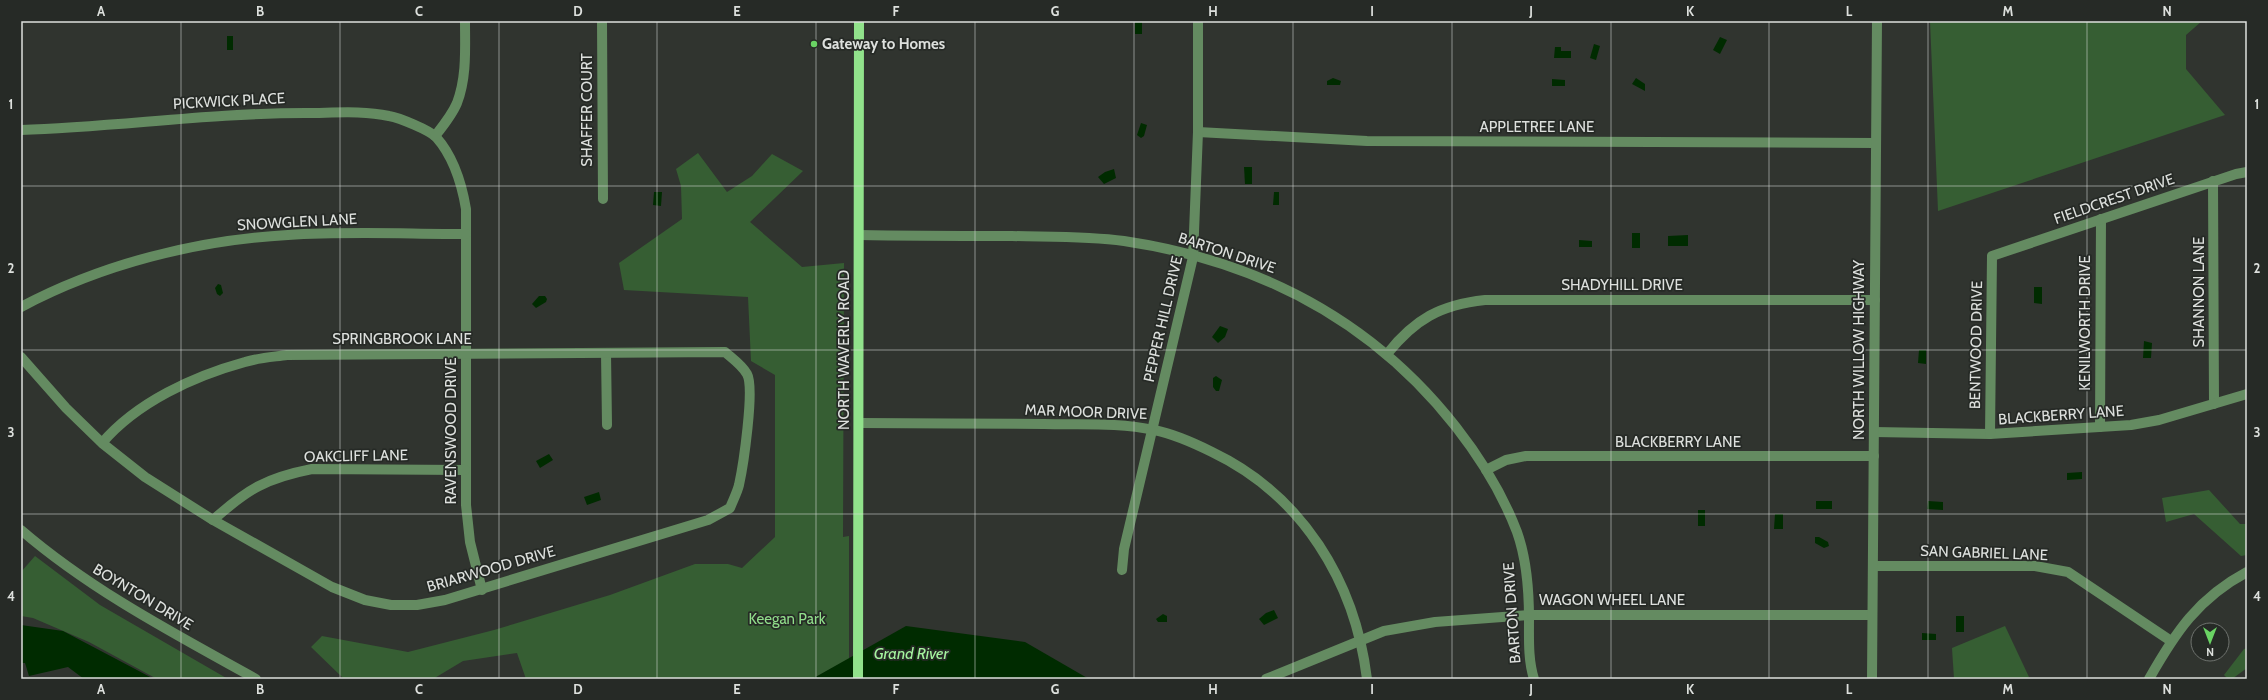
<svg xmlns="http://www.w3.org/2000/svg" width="2268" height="700" font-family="Cabin,sans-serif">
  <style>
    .green { fill: #365e33 }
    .water { fill: #002b00 }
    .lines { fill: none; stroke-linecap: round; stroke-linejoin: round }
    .minor { stroke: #648b61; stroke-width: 10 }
    .major { stroke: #91e28b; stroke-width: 10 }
    .grid { fill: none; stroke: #dde0dd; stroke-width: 1; stroke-opacity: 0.55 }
    .poi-dot { fill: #6ad364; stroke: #262a26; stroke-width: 1.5 }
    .labels { text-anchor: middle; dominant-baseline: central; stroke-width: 3.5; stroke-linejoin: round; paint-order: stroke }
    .poi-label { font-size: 15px; font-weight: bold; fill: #dde0dd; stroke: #262a26; text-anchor: start }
    .street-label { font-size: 15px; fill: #dde0dd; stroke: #262a26 }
    .park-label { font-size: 15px; fill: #91de8b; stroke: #262a26 }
    .water-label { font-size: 16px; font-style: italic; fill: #a5f49f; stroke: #262a26 }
    .neatline { fill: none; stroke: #dde0dd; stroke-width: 1.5 }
    .grid-label { font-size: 13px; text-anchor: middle; font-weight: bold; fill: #dde0dd }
  </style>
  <rect width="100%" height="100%" fill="#30342f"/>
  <!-- green -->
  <g class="green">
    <path d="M1930 21H2202L2186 35V69L2225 115 1938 211Z"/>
    <path d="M698 153 727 192 752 176 772 154 803 171 750 222 802 267 844 263 843 537 849 536V659L812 679H526L517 653 463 661 433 679H344L311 647 322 636 408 652 494 630 610 595 695 564H728L742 568 775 537V375L751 361 748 297 624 290 619 263 682 219 681 186 676 169Z"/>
    <path d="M2209 490 2240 524H2247V555L2241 556 2194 514 2166 522 2162 498Z"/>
    <path d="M35 556 100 605 228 679H157L89 642 33 618 21 616V572Z"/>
    <path d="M2005 626 2029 677 2025 679H1954L1952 648Z"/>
    <path d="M2247 648V668L2232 679H2228L2224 675 2244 649Z"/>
  </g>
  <!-- water -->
  <g class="water">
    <rect x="1135" y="21" width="7" height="13"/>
    <rect x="227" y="36" width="6" height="14"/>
    <path d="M1720 37 1727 40 1720 54 1713 50Z"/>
    <path d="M1594 44 1600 46 1596 60 1590 58Z"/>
    <path d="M1555 47H1561V51H1571V58H1554Z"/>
    <path d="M1333 78 1341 81 1340 85H1327V81Z"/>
    <path d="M1636 78 1645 84V91L1632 84Z"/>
    <path d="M1552 79 1565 80V86H1552Z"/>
    <path d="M1141 123 1147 125 1144 136 1141 138 1137 135Z"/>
    <path d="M1244 167H1252V184H1245Z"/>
    <path d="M1114 169 1116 178 1104 184 1098 177 1105 172Z"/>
    <path d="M654 192H662L661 206 653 205Z"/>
    <path d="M1274 192H1279V205H1273Z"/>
    <rect x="1632" y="233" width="8" height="15"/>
    <path d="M1688 235V246H1668V236Z"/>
    <path d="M1579 240 1592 241V247H1579Z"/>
    <path d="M218 284 221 285 223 293 220 296 217 294 215 288Z"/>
    <path d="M2034 287H2042V304L2034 303Z"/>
    <path d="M539 296H545L547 299 546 302 536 308 532 304Z"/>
    <path d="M1220 326 1228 329 1225 337 1218 343 1212 337Z"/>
    <path d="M2144 341 2152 343 2151 358H2143Z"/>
    <path d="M1919 350H1926V364L1918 363Z"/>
    <path d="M1216 376 1222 380 1219 391H1216L1213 387V378Z"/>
    <path d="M549 454 553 460 540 468 536 461Z"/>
    <path d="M2082 472V479L2067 480V473Z"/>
    <path d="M599 492 601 500 587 505 584 497Z"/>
    <rect x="1816" y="501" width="16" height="8"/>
    <path d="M1928 501 1943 502V510L1927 509Z"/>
    <rect x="1698" y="510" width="7" height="16"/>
    <path d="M1775 514H1783V529H1774Z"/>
    <path d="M1815 537H1819L1828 542 1829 546 1824 548 1815 543Z"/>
    <path d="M1274 610 1278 618 1264 625 1259 619 1266 613Z"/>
    <path d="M1163 614 1167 616V622H1158L1156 619Z"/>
    <rect x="1956" y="616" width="8" height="16"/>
    <path d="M21 625 63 631 154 679H84L68 667 29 676 25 663H21Z"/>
    <path d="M906 626 1025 642 1089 679H812Z"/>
    <path d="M1922 633 1936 634V640H1922Z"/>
  </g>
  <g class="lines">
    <!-- minor -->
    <g class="minor">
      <path d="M602 21 603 199"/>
      <path d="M21 130C116 127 210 113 305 113 332 113 362 110 389 116 400 118 429 130 436 137 453 156 462 185 466 209V505L470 542 482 590"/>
      <path d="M1198 132 1367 141 1876 143"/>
      <path d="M435 136C443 126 452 115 457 103 467 77 465 48 465 21"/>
      <path d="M2213 181 2214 404"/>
      <path d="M859 235C910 236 961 236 1012 236 1050 237 1087 236 1124 241 1258 261 1372 320 1456 427 1481 459 1503 495 1517 532 1527 560 1529 589 1529 619 1529 639 1528 660 1534 679"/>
      <path d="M21 307C102 264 197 240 288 235 347 231 407 234 466 234"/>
      <path d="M606 353 607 425"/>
      <path d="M1387 354C1415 319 1440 305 1485 300H1875"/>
      <path d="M21 357 66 408 102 443 145 477 213 520 332 587 365 600 391 605H417L445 600 708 520 730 508C733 500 737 493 739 485 743 467 755 388 747 374 742 365 733 359 725 352L287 355C273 357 258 358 245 362 194 376 137 402 102 443"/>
      <path d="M860 423C921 423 983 424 1044 424 1080 425 1119 422 1154 430 1174 434 1194 443 1212 452 1302 495 1355 581 1367 679"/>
      <path d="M2100 427 2101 219"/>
      <path d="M1874 432 1990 434 2131 425 2159 420 2247 394"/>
      <path d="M1990 434 1992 256 2236 174 2247 172"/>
      <path d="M1486 470 1506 460 1526 456H1874"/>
      <path d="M213 520C248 489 266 478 312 469L465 470"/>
      <path d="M21 530C92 591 175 634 256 679"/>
      <path d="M1873 566H2035L2068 572 2171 641"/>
      <path d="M1122 570 1124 549 1193 257 1198 132V21"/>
      <path d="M1266 679 1384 631 1435 622 1529 615H1872"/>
      <path d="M1872 679 1877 21"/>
      <path d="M2149 679C2175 633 2198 598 2247 572"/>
    </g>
    <!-- major -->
    <path class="major" d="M858 679 859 21"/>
  </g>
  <!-- grid -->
  <path class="grid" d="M181 21V679M340 21V679M499 21V679M657 21V679M816 21V679M975 21V679M1134 21V679M1293 21V679M1452 21V679M1611 21V679M1769 21V679M1928 21V679M2087 21V679M21 186H2247M21 350H2247M21 514H2247"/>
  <!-- markers -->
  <circle class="poi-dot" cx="814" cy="44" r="4"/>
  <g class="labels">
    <!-- poi labels -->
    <g class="poi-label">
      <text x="822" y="44">Gateway to Homes</text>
    </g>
    <!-- street labels -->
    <g class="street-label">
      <text transform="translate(229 101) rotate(-3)">PICKWICK PLACE</text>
      <text transform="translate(587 110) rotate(-90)">SHAFFER COURT</text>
      <text x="1537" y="127">APPLETREE LANE</text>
      <text transform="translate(2114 199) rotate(-19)">FIELDCREST DRIVE</text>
      <text transform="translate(297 222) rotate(-3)">SNOWGLEN LANE</text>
      <text transform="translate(1227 253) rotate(18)">BARTON DRIVE</text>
      <text x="1622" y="285">SHADYHILL DRIVE</text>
      <text transform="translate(2199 292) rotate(-90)">SHANNON LANE</text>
      <text transform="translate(1163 319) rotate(-77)">PEPPER HILL DRIVE</text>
      <text transform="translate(2085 323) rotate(-90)">KENILWORTH DRIVE</text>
      <text x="402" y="339">SPRINGBROOK LANE</text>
      <text transform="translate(1976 345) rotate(-89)">BENTWOOD DRIVE</text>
      <text transform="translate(844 350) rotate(-90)">NORTH WAVERLY ROAD</text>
      <text transform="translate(1859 350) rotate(-90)">NORTH WILLOW HIGHWAY</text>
      <text transform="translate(1086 412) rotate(2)">MAR MOOR DRIVE</text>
      <text transform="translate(2061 415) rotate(-4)">BLACKBERRY LANE</text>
      <text transform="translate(451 431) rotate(-90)">RAVENSWOOD DRIVE</text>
      <text x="1678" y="442">BLACKBERRY LANE</text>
      <text transform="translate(356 456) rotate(-1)">OAKCLIFF LANE</text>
      <text transform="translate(1984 553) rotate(2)">SAN GABRIEL LANE</text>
      <text transform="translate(491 569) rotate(-16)">BRIARWOOD DRIVE</text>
      <text transform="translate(143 597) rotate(31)">BOYNTON DRIVE</text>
      <text x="1612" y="600">WAGON WHEEL LANE</text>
      <text transform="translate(1512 613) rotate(-94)">BARTON DRIVE</text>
    </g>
    <!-- park labels -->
    <g class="park-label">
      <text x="787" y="619">Keegan Park</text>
    </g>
    <!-- water labels -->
    <g class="water-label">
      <text x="911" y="653">Grand River</text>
    </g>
  </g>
  <!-- border -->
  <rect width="2268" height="700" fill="none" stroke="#262a26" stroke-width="44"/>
  <!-- north arrow -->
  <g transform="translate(2210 642) rotate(180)"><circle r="19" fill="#262a26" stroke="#6f736f"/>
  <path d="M0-3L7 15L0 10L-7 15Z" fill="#6ad364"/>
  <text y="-6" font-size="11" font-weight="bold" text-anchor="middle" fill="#dde0dd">N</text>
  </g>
  <rect x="22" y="22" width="2224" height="656" class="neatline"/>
  <g class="grid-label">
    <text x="101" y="16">A</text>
    <text x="260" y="16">B</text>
    <text x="419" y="16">C</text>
    <text x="578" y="16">D</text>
    <text x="737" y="16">E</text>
    <text x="896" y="16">F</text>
    <text x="1055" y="16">G</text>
    <text x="1213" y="16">H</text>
    <text x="1372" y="16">I</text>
    <text x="1531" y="16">J</text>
    <text x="1690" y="16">K</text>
    <text x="1849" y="16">L</text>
    <text x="2008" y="16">M</text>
    <text x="2167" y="16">N</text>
    <text x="11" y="109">1</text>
    <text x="2257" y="109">1</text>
    <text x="11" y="273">2</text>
    <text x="2257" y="273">2</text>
    <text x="11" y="437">3</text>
    <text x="2257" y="437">3</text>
    <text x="11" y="601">4</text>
    <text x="2257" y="601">4</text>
    <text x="101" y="694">A</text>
    <text x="260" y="694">B</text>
    <text x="419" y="694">C</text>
    <text x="578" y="694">D</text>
    <text x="737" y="694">E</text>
    <text x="896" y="694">F</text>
    <text x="1055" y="694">G</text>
    <text x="1213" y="694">H</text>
    <text x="1372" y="694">I</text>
    <text x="1531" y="694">J</text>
    <text x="1690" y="694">K</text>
    <text x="1849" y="694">L</text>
    <text x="2008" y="694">M</text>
    <text x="2167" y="694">N</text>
  </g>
</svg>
